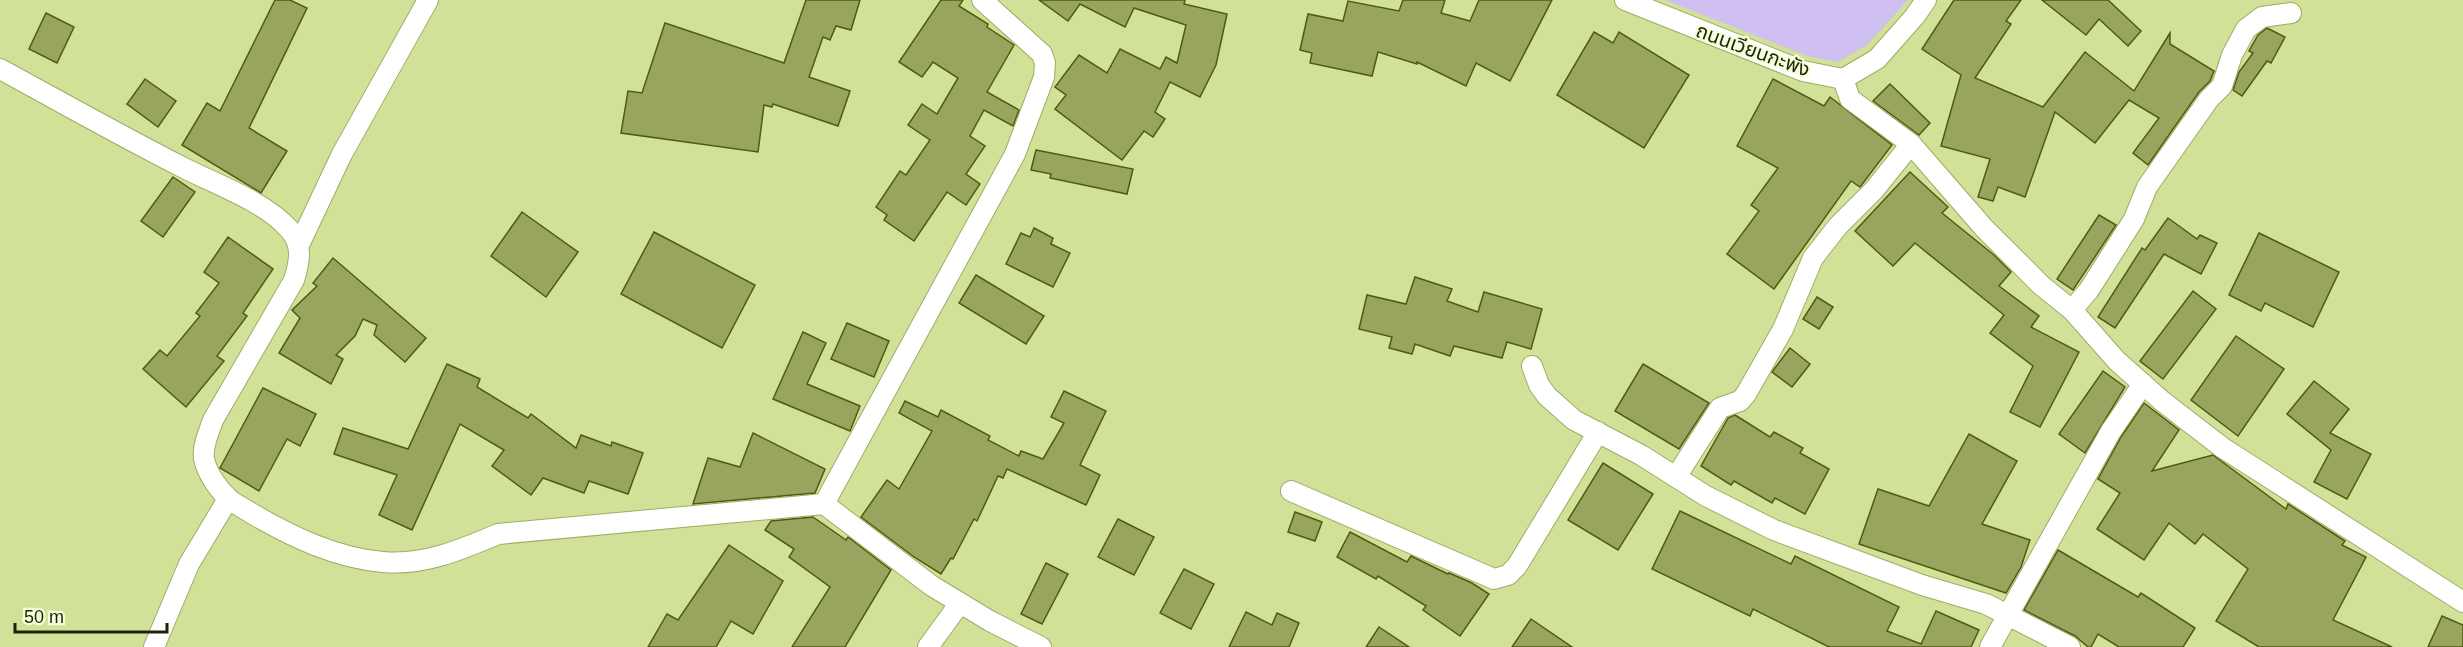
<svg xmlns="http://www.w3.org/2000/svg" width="2463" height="647" font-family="Arial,'Noto Sans Thai',sans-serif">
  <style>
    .green { fill: #cfc0f1 }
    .building { fill: #97a55e; stroke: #505b10; stroke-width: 1.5 }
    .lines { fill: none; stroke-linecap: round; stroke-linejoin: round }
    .street-casing { stroke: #9ead66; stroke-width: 22 }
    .street { stroke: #fff; stroke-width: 20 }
    .labels { text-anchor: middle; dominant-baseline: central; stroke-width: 4.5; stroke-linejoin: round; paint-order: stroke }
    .street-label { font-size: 20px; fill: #1f2406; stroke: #f5feda }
  </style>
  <rect width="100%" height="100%" fill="#d1e198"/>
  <!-- green -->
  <path class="green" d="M1665 0H1908L1867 45 1838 62 1807 56Z"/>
  <!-- building -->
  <g class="building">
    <path d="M275 0H290L307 8 249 128 287 151 261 193 182 145 207 103 220 111Z"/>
    <path d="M806 0H860L851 30 836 26 830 40 823 37 809 77 850 91 838 126 773 104 772 107 764 105 758 152 621 133 628 91 642 93 665 23 784 63Z"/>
    <path d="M941 0H963L959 6 988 24 987 27 1014 45 987 92 1019 110 1013 126 984 110 970 136 985 146 966 174 980 184 966 205 947 192 914 241 884 220 887 215 876 207 900 171 906 175 930 140 908 125 922 104 937 114 958 78 933 62 922 77 899 62Z"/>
    <path d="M1039 0H1185L1184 4 1227 14 1216 65 1200 97 1170 82 1155 112 1165 119 1153 137 1144 131 1122 160 1055 109 1066 95 1055 87 1079 55 1107 73 1120 49 1160 69 1166 57 1177 63 1186 25 1134 8 1125 27 1080 4 1068 21Z"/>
    <path d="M1403 0H1445L1441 13 1470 21 1479 0H1552L1510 81 1476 63 1466 86 1417 62V64L1378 52 1372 76 1310 63 1312 53 1300 50 1308 14 1343 21 1348 1 1399 11Z"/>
    <path d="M1954 0H2021L2006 21 2011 24 1975 78 2043 107 2085 52 2134 91 2170 33V44L2214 71 2210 81 2199 92 2148 165 2133 153 2159 118 2129 100 2095 143 2055 112 2025 197 1998 187 1993 201 1978 197 1990 159 1941 146 1961 75 1922 49Z"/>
    <path d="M2042 0H2108L2141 31 2128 46 2099 19 2086 35Z"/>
    <path d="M46 13 74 27 57 63 29 49Z"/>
    <path d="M2267 28 2285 37 2271 63 2267 61 2242 96 2233 90 2239 72 2253 53 2249 51 2258 35Z"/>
    <path d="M1594 32 1613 43 1619 32 1689 75 1644 148 1557 95Z"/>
    <path d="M145 79 176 101 158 127 127 104Z"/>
    <path d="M1773 79 1824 106 1830 97 1892 145 1860 187 1851 181 1774 289 1727 254 1759 211 1751 205 1778 168 1737 146Z"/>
    <path d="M1890 84 1930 123 1919 135 1873 101Z"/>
    <path d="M1036 150 1133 169 1127 194 1050 178 1051 174 1031 170Z"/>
    <path d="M1910 172 1948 207 1942 213 1994 255 2011 272 1999 286 2039 316 2031 327 2079 352 2040 427 2010 412 2033 366 1990 333 2004 315 1915 243 1893 266 1855 231Z"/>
    <path d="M173 177 195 192 163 237 141 221Z"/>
    <path d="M522 212 578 252 546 297 491 256Z"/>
    <path d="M2099 215 2116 225 2073 290 2057 279Z"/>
    <path d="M2168 218 2197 239 2200 235 2217 243 2201 274 2164 254 2115 328 2098 317 2142 248 2145 250Z"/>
    <path d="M1034 228 1053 238 1051 244 1070 253 1053 287 1006 264 1021 233 1030 237Z"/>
    <path d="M654 232 755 285 722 348 621 294Z"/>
    <path d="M2259 233 2339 272 2313 327 2265 303 2261 311 2229 295Z"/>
    <path d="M228 237 273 269 243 313 247 316 217 356 224 361 186 407 143 369 160 350 167 356 200 316 196 313 219 283 204 272Z"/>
    <path d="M333 258 426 338 405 362 374 335 377 325 363 319 355 336 336 355 343 359 331 384 279 353 300 318 292 310 317 286 313 283Z"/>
    <path d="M976 275 1044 316 1026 344 959 303Z"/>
    <path d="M1415 277 1452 289 1447 301 1478 312 1484 292 1542 309 1531 349 1507 342 1502 358 1454 346 1450 356 1415 344 1412 354 1389 348 1392 337 1359 329 1367 295 1406 304Z"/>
    <path d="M2193 291 2216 309 2163 379 2140 361Z"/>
    <path d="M1817 297 1833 307 1819 329 1803 319Z"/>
    <path d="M847 323 889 341 874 377 831 359Z"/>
    <path d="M803 332 826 343 807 384 860 406 850 431 773 399Z"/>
    <path d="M2236 336 2284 369 2238 436 2191 400Z"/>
    <path d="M1790 348 1810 364 1792 387 1772 372Z"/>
    <path d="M447 364 480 379 477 387 528 418 531 414 576 448 581 435 611 446 612 442 643 453 628 494 589 481 584 493 543 478 531 495 492 466 504 450 460 424 412 530 379 515 397 475 334 454 343 428 408 449Z"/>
    <path d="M1643 364 1709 403 1679 449 1615 411Z"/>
    <path d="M2103 371 2125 387 2085 453 2059 434Z"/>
    <path d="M2314 381 2349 409 2330 433 2371 454 2347 499 2314 482 2331 450 2287 414Z"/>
    <path d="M263 388 316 414 300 446 287 439 259 491 220 468Z"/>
    <path d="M1064 391 1106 411 1080 465 1100 475 1086 505 1007 469 1003 478 998 476 977 521 974 519 953 559 951 558 941 574 914 557 861 517 887 480 899 489 932 431 899 413 905 401 938 417 941 410 990 436 988 440 1019 456 1021 451 1043 459 1064 423 1051 417Z"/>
    <path d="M2144 403 2179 430 2152 471 2213 455 2286 509 2288 504 2345 541 2342 545 2366 557 2333 620 2392 647H2259L2216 621 2248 569 2203 534 2195 544 2169 523 2144 560 2097 529 2120 493 2098 479 2121 437Z"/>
    <path d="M1735 415 1770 437 1774 432 1803 448 1800 453 1829 469 1805 514 1775 498 1772 503 1734 481 1731 485 1701 466 1728 418Z"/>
    <path d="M753 433 825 469 815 493 693 504 708 458 740 467Z"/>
    <path d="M1969 434 2017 461 1982 524 2030 540 2021 567 2006 593 1859 544 1878 489 1929 506Z"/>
    <path d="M1603 463 1653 494 1618 550 1568 520Z"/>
    <path d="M1680 511 1791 564 1795 556 1899 607 1887 631 1921 644 1936 611 1979 630 1971 647H1829L1753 609 1750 616 1652 569Z"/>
    <path d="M1295 512 1322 522 1315 541 1288 532Z"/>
    <path d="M813 517 846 540 848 537 891 570 845 647H792L830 587 789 557 794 549 765 530 771 521Z"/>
    <path d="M1118 519 1154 537 1134 575 1098 557Z"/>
    <path d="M1350 532 1407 562 1411 556 1448 574 1449 573 1472 583 1489 594 1460 636 1423 610 1426 606 1378 576 1376 579 1337 557Z"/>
    <path d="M729 545 783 581 753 634 731 621 716 647H648L667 614 678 620Z"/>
    <path d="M2058 550 2138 597 2141 593 2195 628 2183 647H2119L2098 634 2091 647H2088L2075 636 2024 610Z"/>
    <path d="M1046 563 1068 574 1042 624 1021 614Z"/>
    <path d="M1184 569 1214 584 1191 629 1160 613Z"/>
    <path d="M1246 612 1272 625 1277 613 1299 623 1289 647H1229Z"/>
    <path d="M2442 616 2463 625V647H2428Z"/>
    <path d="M1531 619 1572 647H1512Z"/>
    <path d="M1379 627 1409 647H1366Z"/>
  </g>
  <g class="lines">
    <defs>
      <g id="street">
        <path d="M1625 0 1803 71 1843 79 1877 59 1915 16 1926 0"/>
        <path d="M0 69C61 102 121 136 182 167 215 184 264 201 289 229 303 244 300 261 294 280L213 420C209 432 202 446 204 459 207 473 218 489 228 498 234 504 244 508 251 513 292 537 336 558 383 562 423 566 463 549 498 534L824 504 1015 154 1044 77 1045 63 1042 54 982 0"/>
        <path d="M1843 79 1850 99 1911 144 1984 228 2042 286 2072 310 2117 361 2162 401 2223 448 2463 602"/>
        <path d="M299 245 342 154 428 0"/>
        <path d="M2072 310 2089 290 2134 219 2147 187 2209 99 2222 86 2232 55 2246 29 2262 17 2291 13"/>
        <path d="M1532 366 1539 385 1547 396 1574 420 1641 455 1706 496 1774 530 1922 585 1986 604 2070 647"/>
        <path d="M1676 477 1720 408 1740 401 1746 394 1783 329 1813 258 1838 226 1874 190 1911 144"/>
        <path d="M1291 491 1494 579 1508 575 1517 566 1598 432"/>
        <path d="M824 504 932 586 990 621 1041 647"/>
        <path d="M154 647 189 564 228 499"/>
        <path d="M928 647 960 603"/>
        <path d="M1990 647 2111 431 2143 384"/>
      </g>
    </defs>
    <!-- street casing -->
    <use href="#street" class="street-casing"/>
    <!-- street -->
    <use href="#street" class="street"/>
  </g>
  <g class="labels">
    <!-- street labels -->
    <g class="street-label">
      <text transform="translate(1753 50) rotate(20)">ถนนเวียนกะพัง</text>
    </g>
  </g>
  <!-- scale -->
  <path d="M15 623v9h152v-9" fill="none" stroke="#1f2406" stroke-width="3"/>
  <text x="24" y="623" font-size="18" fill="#1f2406" stroke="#f5feda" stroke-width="4.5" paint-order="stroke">50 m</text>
</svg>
